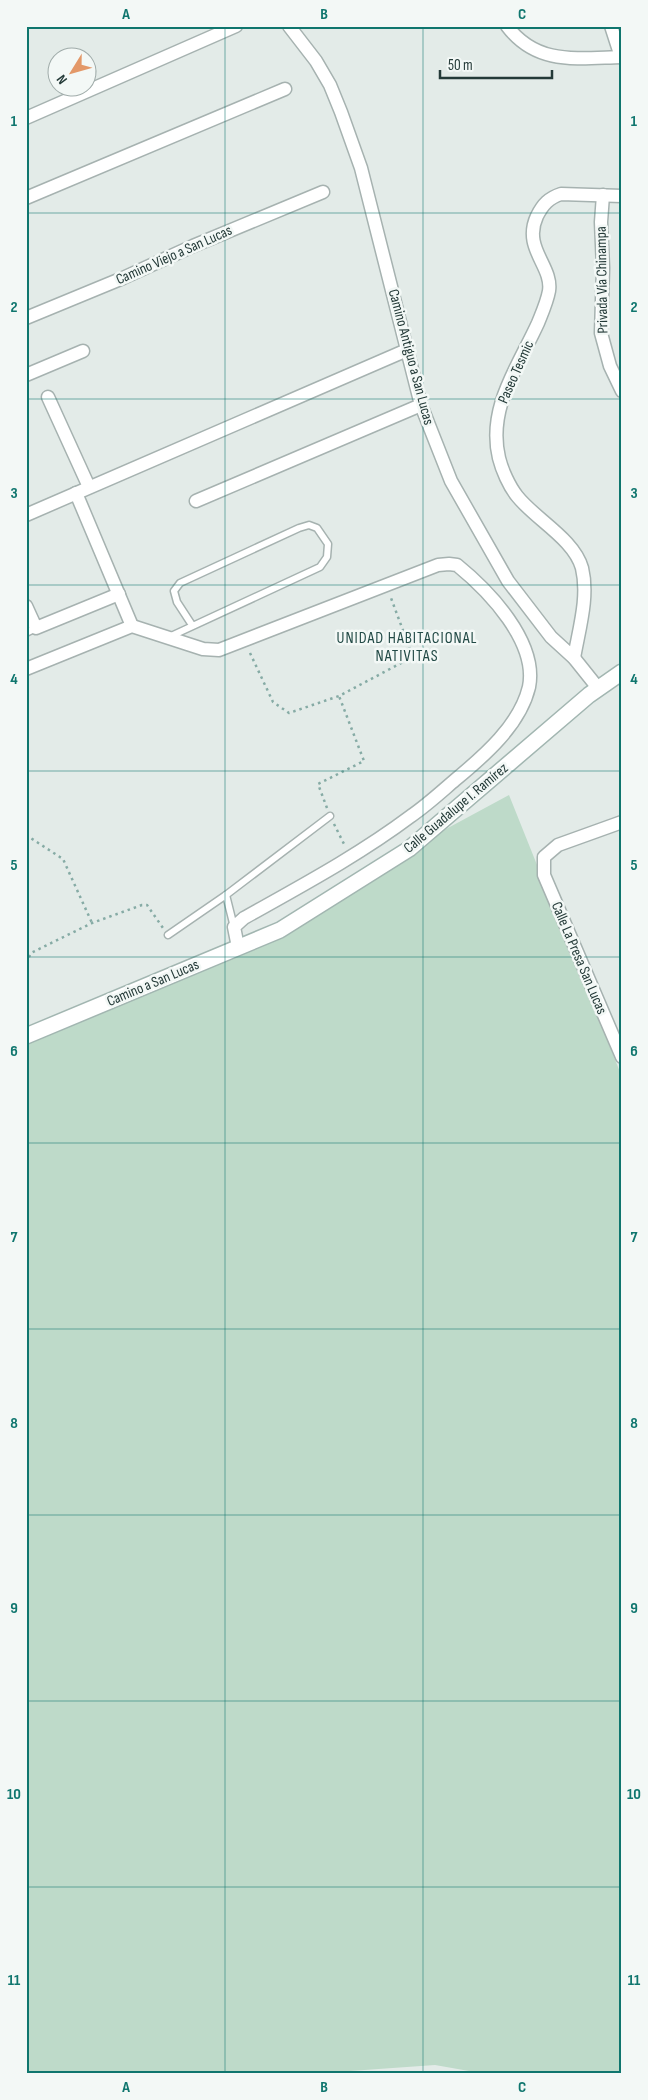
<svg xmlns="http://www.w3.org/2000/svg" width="648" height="2100" font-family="'Sofia Sans Condensed',sans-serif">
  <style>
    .green { fill: #bedac9 }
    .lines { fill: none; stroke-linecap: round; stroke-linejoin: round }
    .lane-casing { stroke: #a6b2b0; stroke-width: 9 }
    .street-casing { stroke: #a6b2b0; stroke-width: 15 }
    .secondary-casing { stroke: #a2b6b1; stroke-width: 18 }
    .path { stroke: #86aba5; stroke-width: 2.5; stroke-dasharray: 2.5 4; stroke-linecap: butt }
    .lane { stroke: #fff; stroke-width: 6 }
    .street { stroke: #fff; stroke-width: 12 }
    .secondary { stroke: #fff; stroke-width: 15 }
    .grid { fill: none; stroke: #0f766e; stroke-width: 1; stroke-opacity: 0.55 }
    .labels { text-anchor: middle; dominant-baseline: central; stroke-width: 5; stroke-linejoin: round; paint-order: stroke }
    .street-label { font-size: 15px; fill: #243a38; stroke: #f3f8f6 }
    .neighbourhood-label { font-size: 16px; letter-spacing: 1px; fill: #224a46; stroke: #f3f8f6 }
    .neatline { fill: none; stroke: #0f766e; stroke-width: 2 }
    .grid-label { font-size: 16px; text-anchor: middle; font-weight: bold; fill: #0f766e }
  </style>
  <rect width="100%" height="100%" fill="#e3ebe8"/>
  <!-- green -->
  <path class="green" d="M509 795 622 1077V2074H486L435 2065 308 2074H26V1045L280 930 409 849Z"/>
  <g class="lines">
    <defs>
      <g id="lane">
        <path d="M26 633 36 628"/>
        <path d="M169 637 320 567 327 557 328 544 317 528 309 525 299 528 180 583 174 591 177 602 192 625"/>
        <path d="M226 895 234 927"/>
        <path d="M168 935 226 895 330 816"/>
      </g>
      <g id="street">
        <path d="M289 26 316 61 330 85 341 112 361 168 421 405 451 481 508 581 551 637 574 658 598 688"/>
        <path d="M507 26C537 66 578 58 622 57"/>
        <path d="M611 26 621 57"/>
        <path d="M26 118 236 26"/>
        <path d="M603 195 601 222 603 268 601 333 610 366 622 391"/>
        <path d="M26 198 285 89"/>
        <path d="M26 318 123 278 193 246 323 192"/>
        <path d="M26 375 83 351"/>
        <path d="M48 397 89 487"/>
        <path d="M76 493 132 626"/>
        <path d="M196 501 421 405"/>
        <path d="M26 515 407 350"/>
        <path d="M26 606 36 628 119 594"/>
        <path d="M574 658C579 629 589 597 582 568 574 539 535 519 517 496 509 486 502 470 499 458 487 408 518 367 538 323 542 313 547 302 549 291 553 266 522 248 537 216 543 204 549 198 561 194L622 196"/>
        <path d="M26 669 132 626 203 649 219 650 438 565 449 564 457 565C489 591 538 642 529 687 520 725 484 756 455 780 441 792 427 805 411 816 359 855 301 886 244 918L234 927 238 947"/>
        <path d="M622 822 558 845 544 857V875L622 1057"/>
      </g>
      <path id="secondary" d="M26 1036 280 930 409 849 589 695 622 672"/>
    </defs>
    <!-- lane casing -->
    <use href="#lane" class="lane-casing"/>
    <!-- street casing -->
    <use href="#street" class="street-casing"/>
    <!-- secondary casing -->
    <use href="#secondary" class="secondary-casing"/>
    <!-- path -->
    <g class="path">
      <path d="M250 653 273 702 289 713 339 696 405 661 411 652 391 598"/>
      <path d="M327 808 318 784 364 761 339 696"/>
      <path d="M334 824 345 846"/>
      <path d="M26 835 63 859 92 923"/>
      <path d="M26 963 31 953 92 923 142 905H147L163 928"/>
    </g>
    <!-- lane -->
    <use href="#lane" class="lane"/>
    <!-- street -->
    <use href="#street" class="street"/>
    <!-- secondary -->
    <use href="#secondary" class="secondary"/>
  </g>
  <!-- grid -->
  <path class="grid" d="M225 26V2074M423 26V2074M26 213H622M26 399H622M26 585H622M26 771H622M26 957H622M26 1143H622M26 1329H622M26 1515H622M26 1701H622M26 1887H622"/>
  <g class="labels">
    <!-- street labels -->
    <g class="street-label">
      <text transform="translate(174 255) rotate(-24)">Camino Viejo a San Lucas</text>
      <text transform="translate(602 280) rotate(-91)">Privada Vía Chinampa</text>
      <text transform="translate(411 357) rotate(75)">Camino Antiguo a San Lucas</text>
      <text transform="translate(516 372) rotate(-66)">Paseo Tesmic</text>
      <text transform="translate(456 808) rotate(-40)">Calle Guadalupe I. Ramírez</text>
      <text transform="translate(579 958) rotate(67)">Calle La Presa San Lucas</text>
      <text transform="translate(153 983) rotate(-23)">Camino a San Lucas</text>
    </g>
    <!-- neighbourhood labels -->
    <g class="neighbourhood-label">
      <text x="407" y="638">UNIDAD HABITACIONAL<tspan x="407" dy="18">NATIVITAS</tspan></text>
    </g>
  </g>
  <!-- border -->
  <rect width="648" height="2100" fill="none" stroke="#f3f8f6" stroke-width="55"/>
  <!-- north arrow -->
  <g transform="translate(72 72) rotate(233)"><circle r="24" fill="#f3f8f6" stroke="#a0acaa"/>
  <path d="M0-4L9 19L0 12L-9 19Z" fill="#e39868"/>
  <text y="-8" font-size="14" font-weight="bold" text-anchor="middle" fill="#243a38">N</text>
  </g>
  <!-- scale -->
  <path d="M440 70v8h112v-8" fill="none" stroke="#243a38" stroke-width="2.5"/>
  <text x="448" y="70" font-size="15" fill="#243a38" stroke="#f3f8f6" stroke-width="4" paint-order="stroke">50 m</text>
  <rect x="28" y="28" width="592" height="2044" class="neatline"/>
  <g class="grid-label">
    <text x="126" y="19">A</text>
    <text x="324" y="19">B</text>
    <text x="522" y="19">C</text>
    <text x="14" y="126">1</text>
    <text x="634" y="126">1</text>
    <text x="14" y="312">2</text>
    <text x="634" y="312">2</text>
    <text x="14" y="498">3</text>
    <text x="634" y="498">3</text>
    <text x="14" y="684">4</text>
    <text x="634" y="684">4</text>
    <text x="14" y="870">5</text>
    <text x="634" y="870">5</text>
    <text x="14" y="1056">6</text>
    <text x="634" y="1056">6</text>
    <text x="14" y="1242">7</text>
    <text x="634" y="1242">7</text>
    <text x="14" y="1428">8</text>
    <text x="634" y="1428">8</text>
    <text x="14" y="1613">9</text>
    <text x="634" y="1613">9</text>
    <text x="14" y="1799">10</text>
    <text x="634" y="1799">10</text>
    <text x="14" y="1985">11</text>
    <text x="634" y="1985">11</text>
    <text x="126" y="2092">A</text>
    <text x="324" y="2092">B</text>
    <text x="522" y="2092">C</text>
  </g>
</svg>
